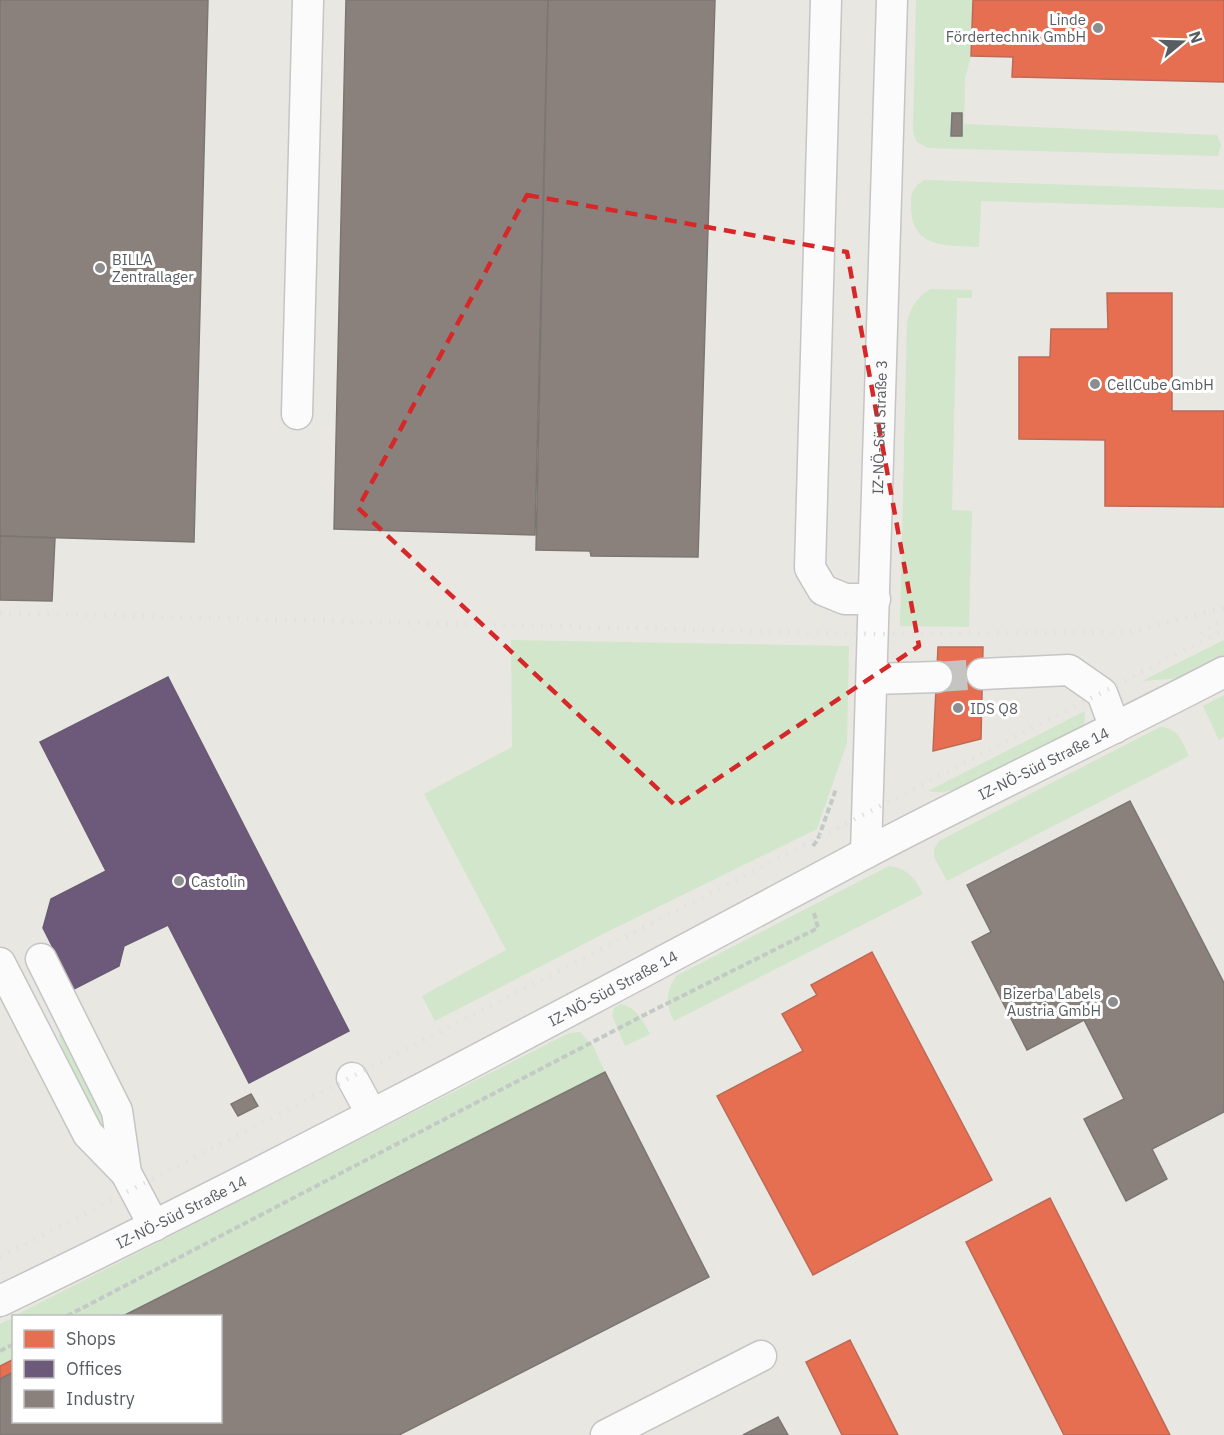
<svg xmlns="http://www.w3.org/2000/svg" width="1224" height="1435" font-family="'IBM Plex Sans',sans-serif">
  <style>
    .green { fill: #d1e6cb }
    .shops { fill: #e76f51; stroke: #bc6a56; stroke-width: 1.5 }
    .offices { fill: #6d597a; stroke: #675a72; stroke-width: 1.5 }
    .industry { fill: #8a817c; stroke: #7b7674; stroke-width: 1.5 }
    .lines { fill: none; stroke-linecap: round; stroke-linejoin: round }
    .minor-tunnel { stroke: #c5c4c2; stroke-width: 30; stroke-dasharray: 30 15; stroke-linecap: butt }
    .minor-casing { stroke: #c5c5c5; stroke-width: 33 }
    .path { stroke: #c3cac6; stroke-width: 4; stroke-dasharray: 6 3; stroke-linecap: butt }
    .minor { stroke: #fcfbfb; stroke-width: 30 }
    .rail { stroke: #e1e1e0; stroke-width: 4.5; stroke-dasharray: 1.5 8; stroke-linecap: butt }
    .marked { fill: none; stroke: #d62828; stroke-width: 4.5; stroke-dasharray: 12 8; stroke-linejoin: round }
    .poi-dot { fill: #8b8d8e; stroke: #fff; stroke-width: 2 }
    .labels { text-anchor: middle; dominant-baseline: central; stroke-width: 6; stroke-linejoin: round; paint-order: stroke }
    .poi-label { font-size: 15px; fill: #585d61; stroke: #fff; text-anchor: start }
    .street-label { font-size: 15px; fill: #585d61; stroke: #fff }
  </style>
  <rect width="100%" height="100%" fill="#e9e7e2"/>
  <!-- green -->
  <g class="green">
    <path d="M916 0H972L971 56 965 78 964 124 1217 135 1221 145 1218 156 928 148 917 142 913 132Z"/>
    <path d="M924 180 1224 190V208L981 201 979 247C944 245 910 249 911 203 911 192 914 186 924 180Z"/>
    <path d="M931 289 972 290V298H957L952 510 972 511 969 627 900 626 907 321C912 305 917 297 931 289Z"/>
    <path d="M511 640 849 646 847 743 817 829 607 932 435 1021 422 996 506 950 424 794 512 747Z"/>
    <path d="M1224 640V657L1182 678 1142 681Z"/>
    <path d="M1224 695V737L1219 740 1203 706Z"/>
    <path d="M1085 711 1084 725 1073 734C1039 751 964 800 928 791Z"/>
    <path d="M1160 727C1178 727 1182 741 1189 756L947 881 934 857V849L939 841Z"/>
    <path d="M889 866C908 869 914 877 923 894L674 1021C665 1004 666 992 676 976Z"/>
    <path d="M621 1004C637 1008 642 1020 650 1034L625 1046 612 1015 614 1008Z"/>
    <path d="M67 1031 109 1120 104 1142 68 1074 59 1035Z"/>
    <path d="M580 1032 593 1046 605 1072 123 1316H14L569 1033Z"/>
    <path d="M14 1317 13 1359 0 1366V1324Z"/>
  </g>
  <!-- shops -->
  <g class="shops">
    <path d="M973 0H1224V82L1012 77 1013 57 971 56Z"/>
    <path d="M1107 293H1172V411H1224V507L1105 506V440L1019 439V357H1050L1051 329H1108Z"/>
    <path d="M938 647H983L981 739 933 751Z"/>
    <path d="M872 952 992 1180 813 1275 717 1096 803 1051 782 1014 817 995 811 985Z"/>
    <path d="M1050 1198 1170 1435H1064L966 1242Z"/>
    <path d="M850 1340 898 1435H842L806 1362Z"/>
    <path d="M14 1359V1372L0 1379V1366Z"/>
  </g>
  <!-- offices -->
  <path class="offices" d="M168 677 349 1031 249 1083 168 925 124 946 119 966 74 989 43 928 51 899 106 871 40 742Z"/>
  <!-- industry -->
  <g class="industry">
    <path d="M0 0H208L194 542 0 536Z"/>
    <path d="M346 0H548L535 535 334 529Z"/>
    <path d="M548 0H715L698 557 591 556 590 551 536 550Z"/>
    <path d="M952 113H962V136H951Z"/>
    <path d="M0 536 55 538 52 601 0 600Z"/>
    <path d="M1130 801 1224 983V1112L1152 1149 1167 1179 1126 1201 1084 1119 1124 1099 1084 1020 1027 1050 972 942 991 932 967 885Z"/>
    <path d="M605 1072 709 1277 399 1435H0V1379L14 1372V1422H220V1316H123Z"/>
    <path d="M251 1094 258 1106 238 1116 231 1104Z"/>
    <path d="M778 1417 788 1435H743Z"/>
  </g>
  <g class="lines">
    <!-- minor-tunnel -->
    <path class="minor-tunnel" d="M937 677 982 674"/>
    <defs>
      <g id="minor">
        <path d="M826 0 810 568 823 590 845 599H875"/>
        <path d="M297 414 308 0"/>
        <path d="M982 674 1069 670 1102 693 1115 728"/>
        <path d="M873 679 937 677"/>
        <path id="s1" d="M866 853 892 0"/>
        <path d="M41 959 117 1111 126 1173 154 1226"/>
        <path d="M0 963 88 1134 126 1173"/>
        <path d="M352 1078 371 1113"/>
        <path id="s2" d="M0 1301C293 1160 579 1006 866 853 984 791 1105 734 1224 672"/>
        <path d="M606 1435 761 1356"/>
      </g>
    </defs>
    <!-- minor casing -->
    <use href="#minor" class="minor-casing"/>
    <!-- path -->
    <g class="path">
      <path d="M813 846 818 839 836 789"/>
      <path d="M67 1316 650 1012 818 928 814 913"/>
      <path d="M0 1351 14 1344"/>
    </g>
    <!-- minor -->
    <use href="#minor" class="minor"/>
    <!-- rail -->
    <g class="rail">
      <path d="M0 613 874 634 1130 632 1224 608"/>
      <path d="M1201 634 1224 618"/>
      <path d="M0 1257 1224 630"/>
    </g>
  </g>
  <!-- marked area -->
  <path class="marked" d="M527 195 847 252 919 646 676 806 358 508Z"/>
  <!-- markers -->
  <g class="poi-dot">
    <circle cx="1098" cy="28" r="6"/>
    <circle cx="100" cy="268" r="6"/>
    <circle cx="1095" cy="384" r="6"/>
    <circle cx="958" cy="708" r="6"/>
    <circle cx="179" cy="881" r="6"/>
    <circle cx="1113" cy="1002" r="6"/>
  </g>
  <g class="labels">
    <!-- poi labels -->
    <g class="poi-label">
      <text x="1086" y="19" text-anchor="end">Linde<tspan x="1086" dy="17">Fördertechnik GmbH</tspan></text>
      <text x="112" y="259">BILLA<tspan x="112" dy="17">Zentrallager</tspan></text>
      <text x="1107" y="384">CellCube GmbH</text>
      <text x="970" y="708">IDS Q8</text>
      <text x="191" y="881">Castolin</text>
      <text x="1101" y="993" text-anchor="end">Bizerba Labels<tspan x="1101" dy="17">Austria GmbH</tspan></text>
    </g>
    <!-- street labels -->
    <g class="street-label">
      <text stroke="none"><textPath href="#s1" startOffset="426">IZ-NÖ-Süd Straße 3</textPath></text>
      <text stroke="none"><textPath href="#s2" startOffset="1174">IZ-NÖ-Süd Straße 14</textPath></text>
      <text stroke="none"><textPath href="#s2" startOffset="688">IZ-NÖ-Süd Straße 14</textPath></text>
      <text stroke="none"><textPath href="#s2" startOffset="202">IZ-NÖ-Süd Straße 14</textPath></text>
    </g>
  </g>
  <!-- legend -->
  <rect x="12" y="1315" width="210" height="108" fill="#ffffff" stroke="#bcbec0" stroke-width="1.5"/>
  <rect x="24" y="1330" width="30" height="18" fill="#e76f51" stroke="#bcbec0" stroke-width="1.5"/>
  <text x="66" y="1345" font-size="18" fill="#585d61">Shops</text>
  <rect x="24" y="1360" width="30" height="18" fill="#6d597a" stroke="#bcbec0" stroke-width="1.5"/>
  <text x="66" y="1375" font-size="18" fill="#585d61">Offices</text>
  <rect x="24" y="1390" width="30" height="18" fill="#8a817c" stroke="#bcbec0" stroke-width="1.5"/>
  <text x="66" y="1405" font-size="18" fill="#585d61">Industry</text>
  <!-- north arrow -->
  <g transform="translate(1182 42) rotate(71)" stroke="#ffffff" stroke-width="4.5" paint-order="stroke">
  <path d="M0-4.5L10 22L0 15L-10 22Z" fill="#585d61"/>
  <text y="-9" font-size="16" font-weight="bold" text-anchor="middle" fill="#585d61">N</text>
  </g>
</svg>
